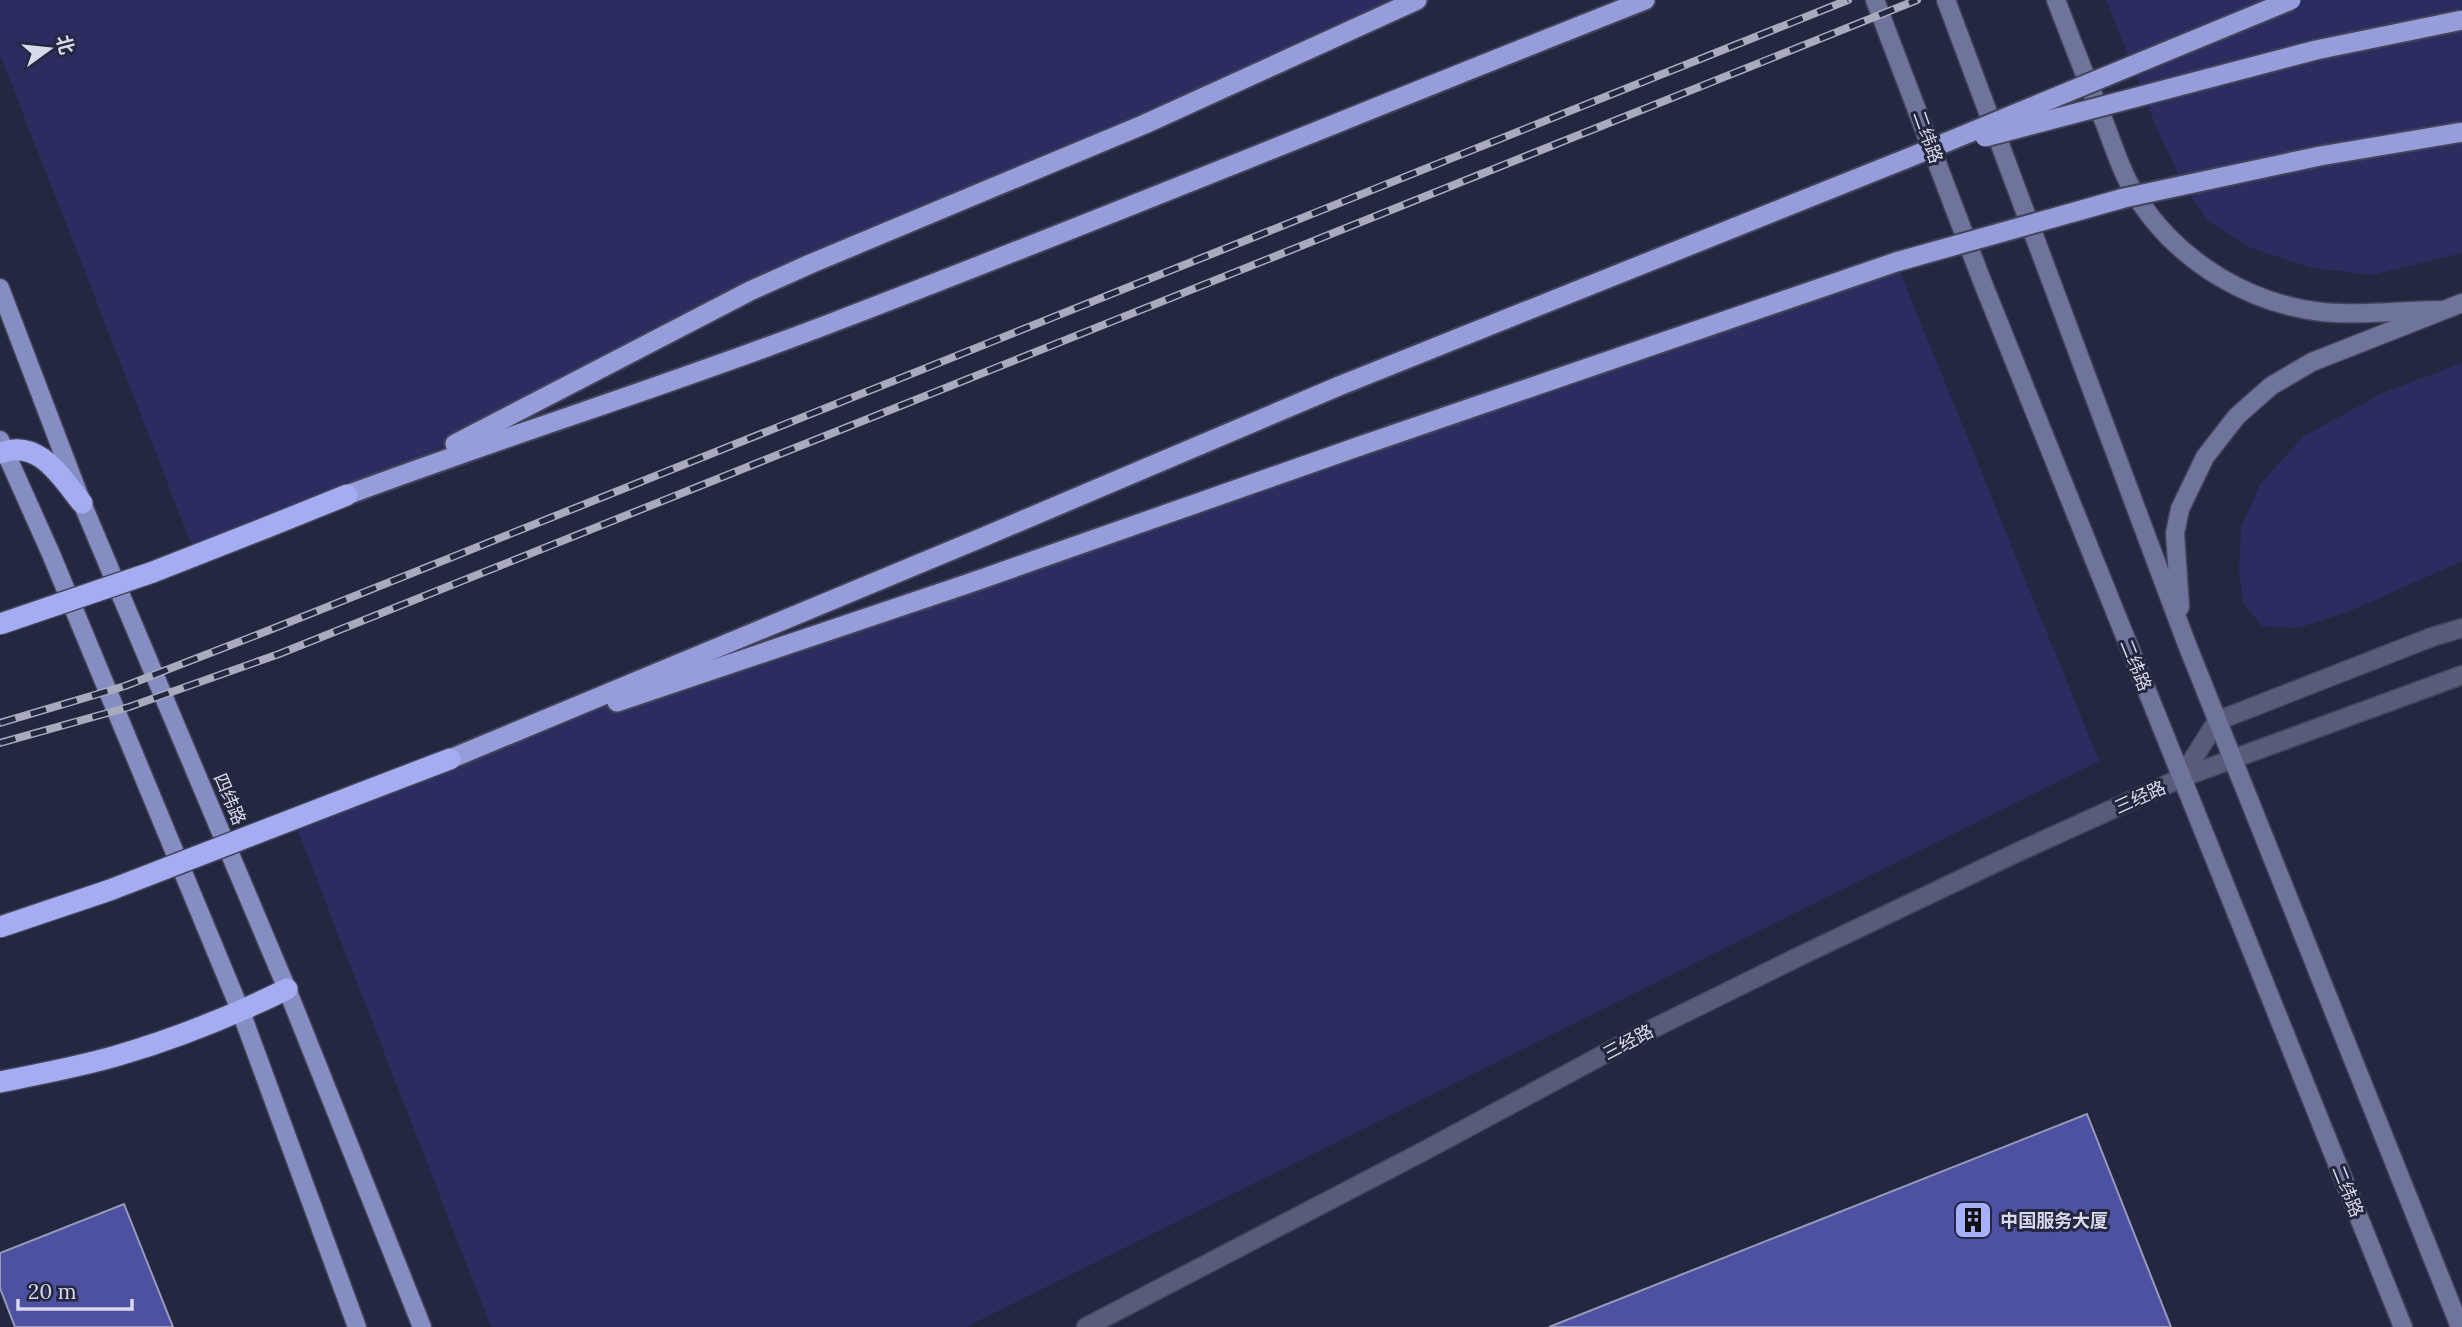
<svg xmlns="http://www.w3.org/2000/svg" width="2462" height="1327" font-family="Lora,'Noto Sans SC',serif">
  <style>
    .green { fill: #2b2d61 }
    .building { fill: #4e51a1; stroke: #969bbb; stroke-width: 2 }
    .lines { fill: none; stroke-linecap: round; stroke-linejoin: round }
    .tertiary-casing { stroke: #434459; stroke-width: 21 }
    .secondary-casing { stroke: #434459; stroke-width: 21 }
    .primary-casing { stroke: #434459; stroke-width: 21 }
    .trunk-casing { stroke: #434459; stroke-width: 23 }
    .motorway-casing { stroke: #434459; stroke-width: 24 }
    .tertiary { stroke: #585c79; stroke-width: 18 }
    .secondary { stroke: #6f749d; stroke-width: 18 }
    .primary { stroke: #868dc2; stroke-width: 18 }
    .trunk { stroke: #969dda; stroke-width: 19 }
    .motorway { stroke: #a5adf2; stroke-width: 21 }
    .rail-casing { stroke: #a8abbe; stroke-width: 8 }
    .rail { stroke: #242740; stroke-width: 5; stroke-dasharray: 16; stroke-linecap: butt }
    .trunk-bridge-casing { stroke: #434459; stroke-width: 23; stroke-linecap: butt }
    .motorway-bridge-casing { stroke: #434459; stroke-width: 24; stroke-linecap: butt }
    .trunk-bridge { stroke: #969dda; stroke-width: 19 }
    .motorway-bridge { stroke: #a5adf2; stroke-width: 21 }
    .labels { text-anchor: middle; dominant-baseline: central; stroke-width: 6; stroke-linejoin: round; paint-order: stroke }
    .street-label { font-size: 18px; fill: #d8daeb; stroke: #242740 }
    .poi-label { font-size: 18px; font-weight: bold; fill: #d8daeb; stroke: #242740; text-anchor: start }
  </style>
  <rect width="100%" height="100%" fill="#242740"/>
  <!-- green -->
  <g class="green">
    <path d="M0 0H1417L614 360 347 495 196 556 0 55Z"/>
    <path d="M2106 0H2462V253L2372 275 2311 268 2251 248 2208 221 2183 185 2158 131Z"/>
    <path d="M1896 262 2099 761 966 1327H491L294 821 450 759 967 584Z"/>
    <path d="M2462 363V561L2350 611 2298 628 2262 626 2244 604 2239 573 2241 527 2261 483 2304 436 2383 393Z"/>
  </g>
  <!-- building -->
  <g class="building">
    <path d="M2087 1114 2171 1327H1549Z"/>
    <path d="M124 1204 173 1327H15L0 1288V1253Z"/>
  </g>
  <g class="lines">
    <defs>
      <g id="tertiary">
        <path d="M2181 778 2217 721 2432 637 2462 628"/>
        <path d="M1086 1327 1424 1151 1638 1036 1800 956 2018 852 2181 778 2462 675"/>
      </g>
      <g id="secondary">
        <path d="M1875 0 1982 281 2403 1327"/>
        <path d="M1946 0 2186 642 2460 1327"/>
        <path d="M2056 0C2072 42 2088 83 2105 124 2115 150 2124 179 2140 202 2181 263 2250 304 2322 312 2361 316 2401 310 2440 310"/>
        <path d="M2180 607 2175 533 2180 509 2205 457 2237 416 2271 386 2312 362 2462 303"/>
      </g>
      <g id="primary">
        <path d="M0 288 82 503 287 989 422 1327"/>
        <path d="M0 440 51 554 241 1012 357 1327"/>
      </g>
      <g id="trunk">
        <path d="M455 444 750 291 810 264 1145 124 1417 0"/>
        <path d="M347 495C508 435 673 384 834 322 1106 218 1374 107 1645 0"/>
        <path d="M617 702 967 584 1360 446"/>
        <path d="M450 759 981 538 1339 386"/>
      </g>
      <g id="motorway">
        <path d="M0 453C39 438 61 477 82 503"/>
        <path d="M265 528 347 495"/>
        <path d="M361 793 450 759"/>
        <path d="M0 1082C39 1074 78 1067 116 1056 175 1039 232 1016 287 989"/>
      </g>
    </defs>
    <!-- tertiary casing -->
    <use href="#tertiary" class="tertiary-casing"/>
    <!-- secondary casing -->
    <use href="#secondary" class="secondary-casing"/>
    <!-- primary casing -->
    <use href="#primary" class="primary-casing"/>
    <!-- trunk casing -->
    <use href="#trunk" class="trunk-casing"/>
    <!-- motorway casing -->
    <use href="#motorway" class="motorway-casing"/>
    <!-- tertiary -->
    <use href="#tertiary" class="tertiary"/>
    <!-- secondary -->
    <use href="#secondary" class="secondary"/>
    <!-- primary -->
    <use href="#primary" class="primary"/>
    <!-- trunk -->
    <use href="#trunk" class="trunk"/>
    <!-- motorway -->
    <use href="#motorway" class="motorway"/>
    <defs>
      <g id="rail">
        <path d="M0 723 125 686 267 631 1848 0"/>
        <path d="M0 743 129 707 279 654 1917 0"/>
      </g>
    </defs>
    <!-- rail casing -->
    <use href="#rail" class="rail-casing"/>
    <!-- rail -->
    <use href="#rail" class="rail"/>
    <defs>
      <g id="trunk-bridge">
        <path d="M1985 137 2316 50 2462 20"/>
        <path d="M1339 386 1913 156 2291 0"/>
        <path d="M1360 446 1896 262 2124 198 2320 156 2462 132"/>
      </g>
      <g id="motorway-bridge">
        <path d="M0 624 153 572 265 528"/>
        <path d="M0 927 110 890 361 793"/>
      </g>
    </defs>
    <!-- trunk-bridge casing -->
    <use href="#trunk-bridge" class="trunk-bridge-casing"/>
    <!-- motorway-bridge casing -->
    <use href="#motorway-bridge" class="motorway-bridge-casing"/>
    <!-- trunk-bridge -->
    <use href="#trunk-bridge" class="trunk-bridge"/>
    <!-- motorway-bridge -->
    <use href="#motorway-bridge" class="motorway-bridge"/>
  </g>
  <!-- icons -->
  <defs>
    <symbol id="building-square" viewBox="-11 -11 22 22"><rect x="-9" y="-9" width="18" height="18" rx="4" fill="#a8b0fc" stroke="#242740"/><path d="M-4-6H4V6H1V3H-1V6H-4ZM-2.5-4.3h1.7v1.8h-1.7ZM.8-4.3h1.7v1.8H.8ZM-2.5-1h1.7V.8h-1.7ZM.8-1h1.7V.8H.8Z" fill="#111"/></symbol>
  </defs>
  <g fill-rule="evenodd">
    <use href="#building-square" x="1951" y="1198" width="44" height="44"/>
  </g>
  <g class="labels">
    <!-- street labels -->
    <g class="street-label">
      <text transform="translate(1928 137) rotate(70)">二纬路</text>
      <text transform="translate(2136 665) rotate(68)">二纬路</text>
      <text transform="translate(2140 797) rotate(-24)">三经路</text>
      <text transform="translate(230 799) rotate(67)">四纬路</text>
      <text transform="translate(1628 1042) rotate(-28)">三经路</text>
      <text transform="translate(2348 1191) rotate(68)">二纬路</text>
    </g>
    <!-- poi labels -->
    <g class="poi-label">
      <text x="2000" y="1220">中国服务大厦</text>
    </g>
  </g>
  <!-- north arrow -->
  <g transform="translate(49 49) rotate(75)" stroke="#242740" stroke-width="5" paint-order="stroke">
  <path d="M0-5L12 26L0 18L-12 26Z" fill="#d8daeb"/>
  <text y="-10" font-size="19" font-weight="bold" text-anchor="middle" fill="#d8daeb">北</text>
  </g>
  <!-- scale -->
  <path d="M18 1299v10h114v-10" fill="none" stroke="#d8daeb" stroke-width="3.5"/>
  <text x="28" y="1299" font-size="21" fill="#d8daeb" stroke="#242740" stroke-width="5" paint-order="stroke">20 m</text>
</svg>
